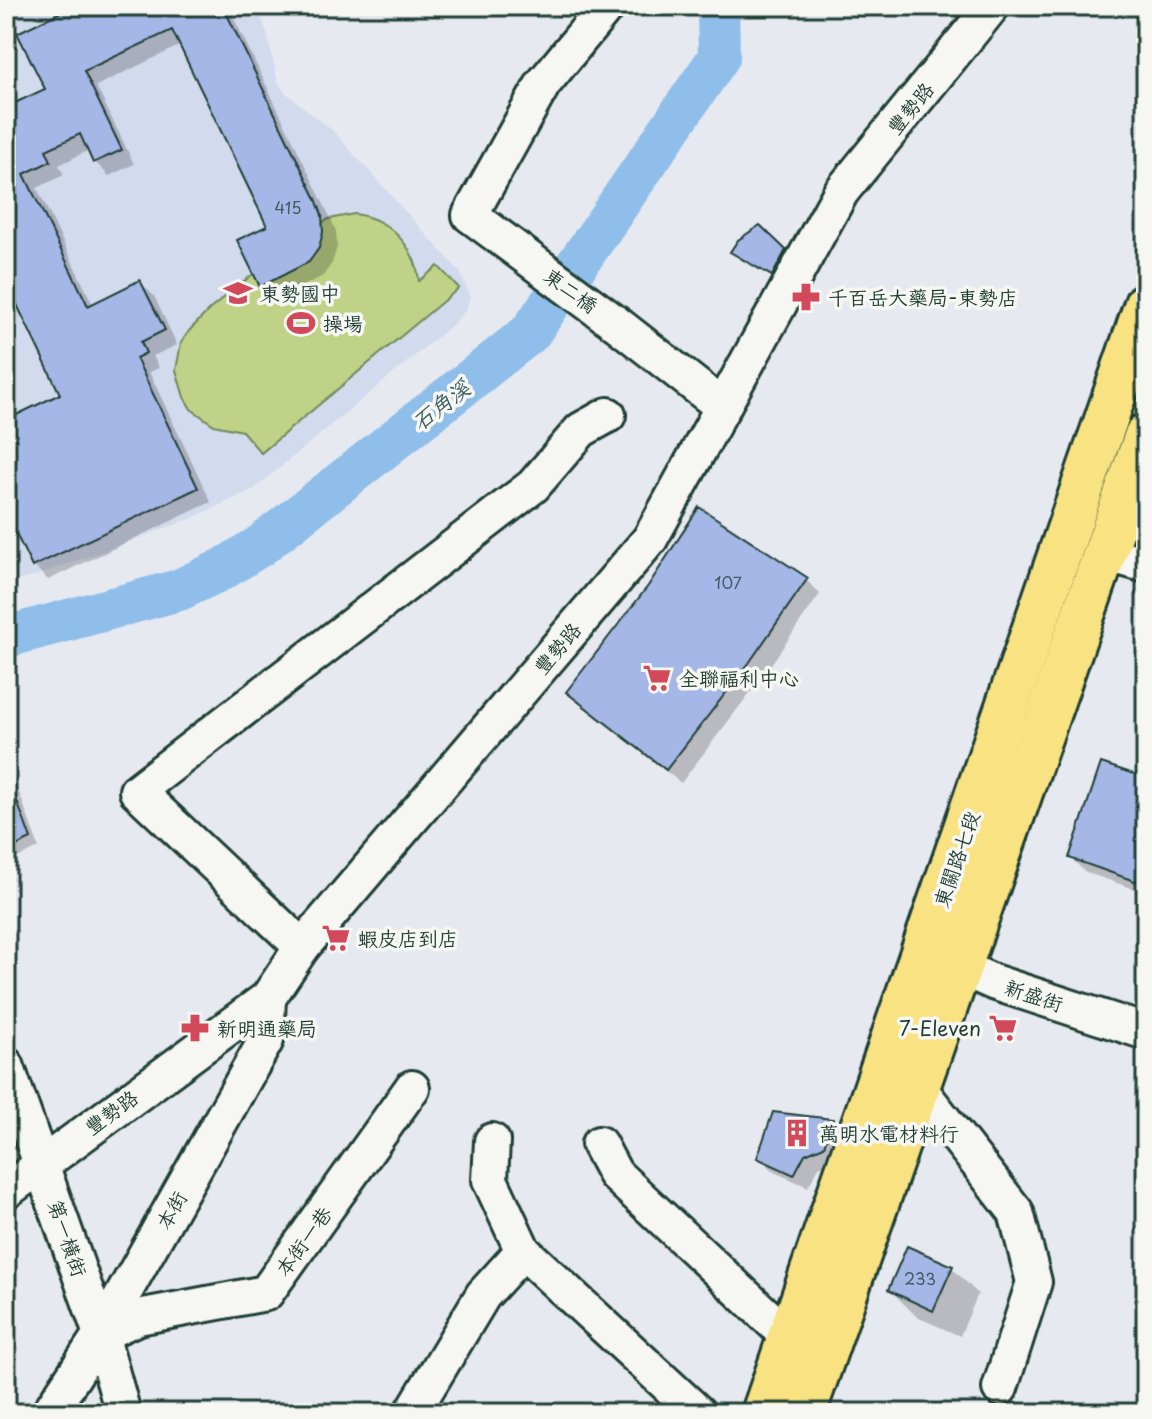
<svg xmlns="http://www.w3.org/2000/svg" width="1152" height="1419" font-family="'Playpen Sans','LXGW WenKai TC',sans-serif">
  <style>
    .built { fill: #d2daed }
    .green { fill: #bfd287; stroke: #6f885e; stroke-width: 2 }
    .shadow { fill: #0003 }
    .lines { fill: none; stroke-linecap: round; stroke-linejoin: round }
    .river { stroke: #8ebee9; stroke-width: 42 }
    .building { fill: #a4b7e6; stroke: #1f3d34; stroke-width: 2 }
    .minor-casing { stroke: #1f3d34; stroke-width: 40 }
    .major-casing { stroke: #1f3d34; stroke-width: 48 }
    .minor { stroke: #f6f6f2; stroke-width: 34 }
    .major { stroke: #f8e281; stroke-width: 42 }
    .labels { text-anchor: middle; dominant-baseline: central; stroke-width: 7; stroke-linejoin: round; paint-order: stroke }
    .number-label { font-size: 16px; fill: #405c60 }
    .street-label { font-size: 20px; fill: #1f3d34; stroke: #f6f6f2 }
    .poi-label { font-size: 20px; fill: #1f3d34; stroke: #f6f6f2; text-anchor: start }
    .water-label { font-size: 22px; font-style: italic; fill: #3b5d61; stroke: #f6f6f2 }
  </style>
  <rect width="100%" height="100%" fill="#e6e9f0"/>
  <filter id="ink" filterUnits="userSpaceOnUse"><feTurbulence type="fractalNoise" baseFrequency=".0125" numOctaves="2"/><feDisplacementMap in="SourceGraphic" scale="16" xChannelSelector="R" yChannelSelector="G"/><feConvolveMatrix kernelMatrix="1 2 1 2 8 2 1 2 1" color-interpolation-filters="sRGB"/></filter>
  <g filter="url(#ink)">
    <!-- built -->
    <path class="built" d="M6 6H257L267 33 278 83 285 92 333 131 460 272 470 296 466 310 452 325 254 489 190 519 33 577 19 580 6 577Z"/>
    <!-- green -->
    <path class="green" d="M354 214C388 218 416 246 419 281L438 266 459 288 261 453 242 431 214 425 191 409 184 397 176 370 181 343 189 331 209 310 307 230 329 219Z"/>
    <!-- shadow -->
    <g class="shadow">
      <path d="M77 6H228L329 215 336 231 337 247 332 263 323 276 275 300 261 286 269 227 181 45 96 86 134 164 109 176 95 162 89 150 59 165 64 175 37 188 93 305 140 282 154 296 177 345 153 356 159 368 149 372 211 502 48 580 34 566 6 508V422L63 395 6 277V109L47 90Z"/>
      <path d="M733 252H785L794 261 782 283 742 261Z"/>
      <path d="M806 580 820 594 762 677 681 783 583 706 569 692Z"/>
      <path d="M6 755 39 848 6 863Z"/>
      <path d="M1146 780V893L1085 872 1071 858Z"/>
      <path d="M6 864 13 879 6 884Z"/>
      <path d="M774 1114 832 1121 846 1135 837 1160 819 1167 808 1187 774 1172 760 1158Z"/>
      <path d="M952 1268 978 1294 960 1336 917 1317 890 1290Z"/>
    </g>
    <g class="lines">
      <!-- river -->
      <path class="river" d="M6 637 179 590 223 569 260 546 530 333 719 57 718 6"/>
    </g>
    <!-- building -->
    <g class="building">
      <path d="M73 6H223L316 199 322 215 323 232 319 248 309 262 260 287 237 240 267 226 172 30 84 71 122 150 93 163 80 134 46 150 51 161 24 174 88 306 140 280 165 330 141 342 146 353 136 358 198 488 32 567 6 513V420L60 394 6 282V107L45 89 17 33Z"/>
      <path d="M760 225 786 250 772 276 730 252 738 240Z"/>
      <path d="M699 507 808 578 749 663 666 770 566 692 648 586Z"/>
      <path d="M1101 763 1146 778V885L1069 858Z"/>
      <path d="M6 777H8L31 839 6 851Z"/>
      <path d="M773 1112 833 1119 824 1146 805 1154 794 1175 757 1158Z"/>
      <path d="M907 1246 953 1266 933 1311 888 1290Z"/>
    </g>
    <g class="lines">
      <defs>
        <g id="minor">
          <path d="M607 6 543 84 470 215 617 324 723 407"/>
          <path d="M1105 553 1146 565"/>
          <path d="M302 947 137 791 533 486 581 430 608 415"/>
          <path d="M939 958 993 982 1146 1032"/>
          <path d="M6 1065 101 1334 123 1413"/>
          <path d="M918 1087 1016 1212 1034 1282 1000 1388"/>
          <path d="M492 1141 490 1180 523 1251 698 1413"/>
          <path d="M599 1144 615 1174 790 1338"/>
          <path d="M6 1191 268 998 302 947 650 539 841 192 992 6"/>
          <path d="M101 1334 138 1317 266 1293 412 1088"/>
          <path d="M49 1413 101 1334 266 1040 268 998"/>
          <path d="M412 1413 483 1295 523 1251"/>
        </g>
        <g id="major">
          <path d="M763 1413 1146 304"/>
          <path d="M804 1413 1146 435"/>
        </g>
      </defs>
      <!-- minor casing -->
      <use href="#minor" class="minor-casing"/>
      <!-- major casing -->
      <use href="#major" class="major-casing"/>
      <!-- minor -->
      <use href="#minor" class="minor"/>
      <!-- major -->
      <use href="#major" class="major"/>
    </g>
  </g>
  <!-- icons -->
  <defs>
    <symbol id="school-bare" viewBox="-9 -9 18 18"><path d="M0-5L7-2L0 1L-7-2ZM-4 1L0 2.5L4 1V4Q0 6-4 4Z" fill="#d1495b" stroke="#f6f6f2" stroke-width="2.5" paint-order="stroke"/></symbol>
    <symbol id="pharmacy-bare" viewBox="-9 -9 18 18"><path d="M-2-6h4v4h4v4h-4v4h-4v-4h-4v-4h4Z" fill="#d1495b" stroke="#f6f6f2" stroke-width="2.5" paint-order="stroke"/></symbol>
    <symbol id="stadium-bare" viewBox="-9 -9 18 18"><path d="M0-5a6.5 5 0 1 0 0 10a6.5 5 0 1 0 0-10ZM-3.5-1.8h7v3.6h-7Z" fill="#d1495b" stroke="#f6f6f2" stroke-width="2.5" paint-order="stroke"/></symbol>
    <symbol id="supermarket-bare" viewBox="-9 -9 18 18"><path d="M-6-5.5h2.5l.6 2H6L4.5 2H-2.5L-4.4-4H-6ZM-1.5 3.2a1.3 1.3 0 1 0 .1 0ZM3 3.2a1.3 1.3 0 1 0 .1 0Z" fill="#d1495b" stroke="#f6f6f2" stroke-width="2.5" paint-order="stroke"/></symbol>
    <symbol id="building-bare" viewBox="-9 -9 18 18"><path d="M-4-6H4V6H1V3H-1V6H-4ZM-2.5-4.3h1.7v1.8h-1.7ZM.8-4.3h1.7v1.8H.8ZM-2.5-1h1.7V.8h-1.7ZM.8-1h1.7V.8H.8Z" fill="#d1495b" stroke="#f6f6f2" stroke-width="2.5" paint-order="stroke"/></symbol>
  </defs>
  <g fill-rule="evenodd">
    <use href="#school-bare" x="218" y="273" width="40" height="40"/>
    <use href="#pharmacy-bare" x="786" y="277" width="40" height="40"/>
    <use href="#stadium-bare" x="281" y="303" width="40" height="40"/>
    <use href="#supermarket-bare" x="637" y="658" width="40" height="40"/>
    <use href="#supermarket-bare" x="316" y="918" width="40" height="40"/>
    <use href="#pharmacy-bare" x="175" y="1008" width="40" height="40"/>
    <use href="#supermarket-bare" x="983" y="1008" width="40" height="40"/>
    <use href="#building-bare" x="777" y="1113" width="40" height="40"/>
  </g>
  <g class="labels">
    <!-- number labels -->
    <g class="number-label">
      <text x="288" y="207">415</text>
      <text x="728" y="582">107</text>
      <text x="920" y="1278">233</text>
    </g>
    <!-- street labels -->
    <g class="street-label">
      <text transform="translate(910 108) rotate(-51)">豐勢路</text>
      <text transform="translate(571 290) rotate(36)">東二橋</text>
      <text transform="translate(557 648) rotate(-50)">豐勢路</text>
      <text transform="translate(956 859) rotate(-71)">東關路七段</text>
      <text transform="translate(1034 995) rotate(18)">新盛街</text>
      <text transform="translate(111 1112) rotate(-36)">豐勢路</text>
      <text transform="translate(171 1210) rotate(-61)">本街</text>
      <text transform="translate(68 1238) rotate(71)">第一橫街</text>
      <text transform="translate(303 1241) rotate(-54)">本街一巷</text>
    </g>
    <!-- poi labels -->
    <g class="poi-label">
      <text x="260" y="293">東勢國中</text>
      <text x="828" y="297">千百岳大藥局-東勢店</text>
      <text x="323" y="323">操場</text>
      <text x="679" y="678">全聯福利中心</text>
      <text x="358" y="938">蝦皮店到店</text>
      <text x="217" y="1028">新明通藥局</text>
      <text x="981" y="1028" text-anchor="end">7-Eleven</text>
      <text x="819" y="1133">萬明水電材料行</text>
    </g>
    <!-- water labels -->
    <g class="water-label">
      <text transform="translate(440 404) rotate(-38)">石角溪</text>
    </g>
  </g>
  <!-- margin -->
  <rect width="1152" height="1419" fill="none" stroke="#f6f6f2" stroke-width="32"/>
  <rect x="16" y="16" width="1120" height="1387" fill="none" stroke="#1f3d34" stroke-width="3" filter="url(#ink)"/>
</svg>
